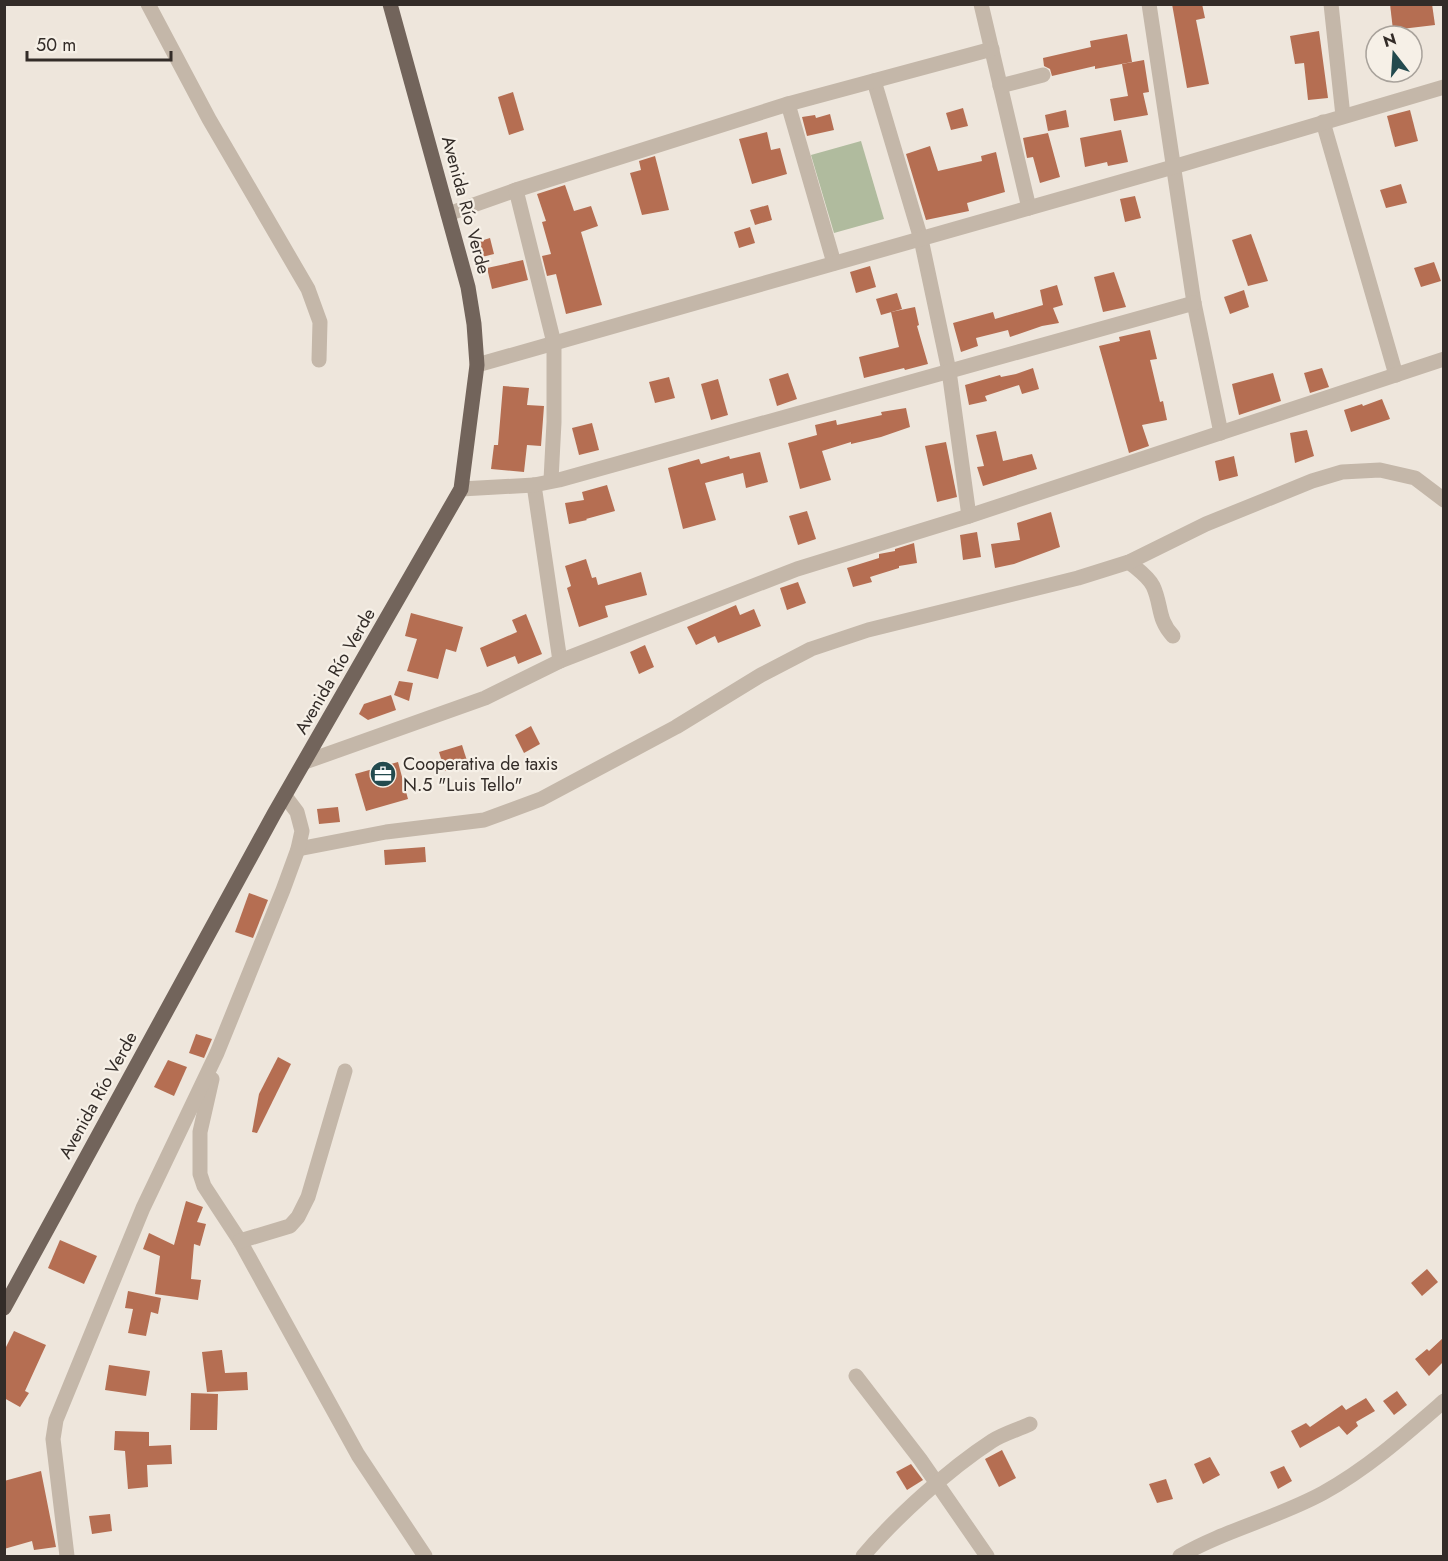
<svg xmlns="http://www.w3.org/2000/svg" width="1448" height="1561" font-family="Jost,sans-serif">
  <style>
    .green { fill: #b0bb9e }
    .building { fill: #b56e52 }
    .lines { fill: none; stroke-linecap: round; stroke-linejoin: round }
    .minor { stroke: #c4b7a9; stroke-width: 15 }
    .major { stroke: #72645b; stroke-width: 15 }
    .labels { text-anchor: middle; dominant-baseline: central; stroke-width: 4.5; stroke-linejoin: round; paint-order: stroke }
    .street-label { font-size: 18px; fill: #332c28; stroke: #f6f0e7 }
    .poi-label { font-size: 18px; fill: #332c28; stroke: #f6f0e7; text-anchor: start }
  </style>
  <rect width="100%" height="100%" fill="#eee6dc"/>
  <!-- green -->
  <path class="green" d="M861 141 884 219 834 233 811 155Z"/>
  <!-- building -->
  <g class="building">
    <path d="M1172 4H1202L1205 18 1196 20 1209 84 1187 88Z"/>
    <path d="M1390 4H1432L1435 25 1393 30Z"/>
    <path d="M1319 31 1328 98 1308 100 1304 63 1295 64 1290 36Z"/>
    <path d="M1127 34 1132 62 1095 69V66L1052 76 1050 69 1044 66 1043 58 1091 47 1090 41Z"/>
    <path d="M1144 60 1149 92 1143 93 1148 115 1114 121 1110 99 1128 96 1122 64Z"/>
    <path d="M513 92 524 130 509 135 498 97Z"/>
    <path d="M963 108 968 126 951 130 946 113Z"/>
    <path d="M1066 110 1069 127 1048 131 1045 115Z"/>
    <path d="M1410 110 1418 141 1395 147 1387 116Z"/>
    <path d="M830 114 834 130 807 136 802 117 815 115 816 118Z"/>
    <path d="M1121 130 1128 162 1108 166 1107 162 1085 167 1080 138Z"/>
    <path d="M767 132 771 150 780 148 787 174 752 184 739 139Z"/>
    <path d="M1048 133 1060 177 1040 183 1033 157 1027 158 1023 138Z"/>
    <path d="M930 146 938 171 982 161 981 156 996 152 1005 192 967 203 969 211 926 220 906 154Z"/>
    <path d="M655 156 669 210 642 215 630 173 641 170 639 161Z"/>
    <path d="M1401 184 1407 203 1386 208 1380 190Z"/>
    <path d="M565 185 574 211 591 206 598 226 581 232 602 305 566 314 556 274 547 276 542 256 551 254 542 222 546 221 537 194Z"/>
    <path d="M1135 196 1141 218 1125 222 1120 199Z"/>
    <path d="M768 205 772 220 755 225 750 210Z"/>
    <path d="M750 227 755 243 739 248 734 232Z"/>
    <path d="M1251 234 1268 281 1248 286 1232 240Z"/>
    <path d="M490 238 494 254 478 258 474 243Z"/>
    <path d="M523 260 528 280 492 289 487 268Z"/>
    <path d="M1434 262 1441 281 1421 287 1414 268Z"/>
    <path d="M870 266 876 287 856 293 850 272Z"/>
    <path d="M1114 272 1126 307 1103 312 1094 277Z"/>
    <path d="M1057 285 1063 305 1053 308 1059 323 1042 326 1010 337 1008 330 976 338 978 346 961 352 953 323 993 312 995 319 1043 305 1040 290Z"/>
    <path d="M1244 290 1249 307 1230 314 1224 297Z"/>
    <path d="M897 293 902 309 881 315 876 299Z"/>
    <path d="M915 307 919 325 917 326 928 364 905 370 904 368 864 378 859 357 899 347 891 312Z"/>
    <path d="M1150 330 1157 359 1150 360 1160 402 1163 401 1167 420 1142 425 1149 446 1129 453 1099 346 1120 341 1119 337Z"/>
    <path d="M1033 368 1039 389 1022 394 1019 385 985 396 987 401 969 405 965 385 1000 375 1001 377 1016 374Z"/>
    <path d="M1322 368 1329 387 1310 393 1304 373Z"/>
    <path d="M788 373 797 399 777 406 769 379Z"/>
    <path d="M1273 373 1281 401 1239 415 1232 384Z"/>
    <path d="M669 377 675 398 655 403 649 382Z"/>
    <path d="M718 379 728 415 711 420 701 384Z"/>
    <path d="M503 386 529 388 527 405 544 406 541 446 527 445 524 472 491 469 494 445H498Z"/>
    <path d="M1382 399 1390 419 1351 432 1344 410 1362 404 1363 406Z"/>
    <path d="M906 408 910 427 881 437 851 444V442L822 451 831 480 800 489 788 443 817 435 815 425 836 420 837 425 882 415 881 412Z"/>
    <path d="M592 423 599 450 579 455 572 428Z"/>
    <path d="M1307 430 1314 456 1295 463 1290 433Z"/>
    <path d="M996 431 1003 461 1032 454 1037 469 983 486 977 467 984 466 976 435Z"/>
    <path d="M946 442 957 497 937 502 925 446Z"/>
    <path d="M760 452 768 482 746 488 743 473 705 483 716 520 683 529 668 468 699 459 701 464 729 456 730 459Z"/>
    <path d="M1234 456 1238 476 1219 481 1215 461Z"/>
    <path d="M607 485 615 511 586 519 587 520 569 524 565 503 584 500 582 492Z"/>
    <path d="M807 511 816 539 798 545 789 516Z"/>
    <path d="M1051 512 1060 547 1014 564 995 568 991 544 1020 540 1017 523Z"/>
    <path d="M977 532 981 557 963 560 960 535Z"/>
    <path d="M914 543 917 563 899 566V568L870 577 872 582 853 587 847 568 879 558V554L895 551V549Z"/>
    <path d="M586 559 592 578 596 577 598 585 641 572 647 595 605 606 608 617 579 627 567 588 571 586 565 566Z"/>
    <path d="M798 582 806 603 787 610 780 588Z"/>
    <path d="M736 605 740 615 754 609 761 626 718 643 715 636 696 645 687 627Z"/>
    <path d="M411 613 463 627 456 652 446 649 438 679 407 671 417 639 405 636Z"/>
    <path d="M526 614 542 654 518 664 515 656 487 667 480 648 517 632 512 620Z"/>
    <path d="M645 645 654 667 639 674 630 652Z"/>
    <path d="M399 681 413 683 409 701 394 695Z"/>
    <path d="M391 695 396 710 368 720 359 714 364 704Z"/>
    <path d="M531 726 540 744 524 753 515 735Z"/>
    <path d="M462 745 468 764 445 771 439 752Z"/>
    <path d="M398 762 408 799 366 811 355 774Z"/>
    <path d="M338 807 340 822 319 824 317 809Z"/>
    <path d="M425 847 426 862 385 865 384 850Z"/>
    <path d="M249 893 268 900 253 938 235 932Z"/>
    <path d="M196 1034 212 1039 204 1058 189 1053Z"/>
    <path d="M278 1057 291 1064 257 1133 252 1132 259 1094Z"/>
    <path d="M168 1060 187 1067 174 1096 154 1087Z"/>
    <path d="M186 1201 203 1207 197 1222 206 1224 200 1246 194 1244 191 1279 201 1280 198 1300 155 1294 160 1256 143 1249 149 1233 174 1245Z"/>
    <path d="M60 1240 97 1256 84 1284 48 1268Z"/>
    <path d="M1427 1269 1438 1282 1422 1296 1411 1283Z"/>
    <path d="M128 1291 161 1298 158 1314 151 1312 146 1336 128 1333 133 1309 125 1308Z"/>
    <path d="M14 1331 46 1345 25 1391 29 1393 20 1407 4 1398V1351Z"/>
    <path d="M1443 1338V1362L1429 1376 1415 1359 1427 1349 1429 1351Z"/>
    <path d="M222 1350 225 1373 247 1372 248 1390 207 1392 202 1352Z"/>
    <path d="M109 1365 150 1371 146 1396 105 1390Z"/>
    <path d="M1397 1391 1407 1405 1394 1415 1383 1401Z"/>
    <path d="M191 1393 218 1394 217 1430H190Z"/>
    <path d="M1366 1398 1375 1411 1356 1422 1358 1426 1347 1435 1339 1426 1300 1448 1291 1431 1306 1423 1310 1427 1342 1405 1346 1410Z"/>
    <path d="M115 1431 149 1432V1446L171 1445 172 1464 147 1465 148 1487 128 1489 125 1451 114 1450Z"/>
    <path d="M1002 1450 1016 1478 999 1487 985 1459Z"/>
    <path d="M1210 1457 1220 1475 1203 1484 1194 1464Z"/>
    <path d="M911 1464 923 1480 907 1490 896 1472Z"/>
    <path d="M1284 1466 1292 1481 1278 1489 1270 1472Z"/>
    <path d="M41 1471 56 1547 34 1550 32 1541 4 1549V1481Z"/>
    <path d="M1166 1479 1173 1499 1157 1503 1149 1484Z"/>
    <path d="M110 1514 112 1531 92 1534 89 1516Z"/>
  </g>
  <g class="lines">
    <!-- minor -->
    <g class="minor">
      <path d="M148 4 209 119 308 289 320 322 319 360"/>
      <path d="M981 4 1029 208"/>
      <path d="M1149 4 1194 303 1221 433"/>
      <path d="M1331 4 1343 116"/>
      <path d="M874 81 921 239 949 371 969 516"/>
      <path d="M1000 86 1043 75"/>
      <path d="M788 104 834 263"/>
      <path d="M1323 122 1396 375"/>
      <path d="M448 214 516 190"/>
      <path d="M477 365 1173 167 1444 87"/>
      <path d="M551 480 554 422V343L516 190 788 104 992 49"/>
      <path d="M534 485 560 661"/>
      <path d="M461 489 534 485 559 480 1194 303"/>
      <path d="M1129 562C1137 569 1148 576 1153 586 1162 605 1157 619 1173 636"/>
      <path d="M305 762 485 698 560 661 797 569 969 516 1444 359"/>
      <path d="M298 849 386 832 484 820 541 799 676 727 761 675 811 649 868 630 1078 578 1129 562 1206 524 1312 481 1342 472 1380 470 1415 478 1444 500"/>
      <path d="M212 1079 200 1132V1174L204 1186 240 1241 358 1455 425 1556"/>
      <path d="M240 1241 290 1226 298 1217 308 1197 345 1071"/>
      <path d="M856 1376 920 1459 987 1556"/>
      <path d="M67 1556 53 1439 56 1420 143 1208 217 1053 283 890 298 849 302 831 297 812 285 796"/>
      <path d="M863 1556C896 1517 949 1469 992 1441 1003 1434 1017 1430 1030 1424"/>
      <path d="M1180 1556C1225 1530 1277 1518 1323 1493 1368 1468 1405 1435 1444 1401"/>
    </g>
    <!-- major -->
    <path class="major" d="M4 1308 274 814 461 489 477 365 474 324 468 287 390 4"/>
  </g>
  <!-- icons -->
  <defs>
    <symbol id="office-disc" viewBox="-11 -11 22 22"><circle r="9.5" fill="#234a4e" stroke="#f6f0e7"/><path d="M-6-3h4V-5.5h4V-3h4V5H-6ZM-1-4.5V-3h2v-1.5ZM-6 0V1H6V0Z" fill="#fff"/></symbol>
  </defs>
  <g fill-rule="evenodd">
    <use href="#office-disc" x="368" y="759" width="30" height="30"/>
  </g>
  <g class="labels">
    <!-- street labels -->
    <g class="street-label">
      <text transform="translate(466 205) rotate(75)">Avenida Río Verde</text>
      <text transform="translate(335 671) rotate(-60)">Avenida Río Verde</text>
      <text transform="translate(98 1095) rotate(-61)">Avenida Río Verde</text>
    </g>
    <!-- poi labels -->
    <g class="poi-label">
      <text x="403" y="764">Cooperativa de taxis<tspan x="403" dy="21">N.5 "Luis Tello"</tspan></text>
    </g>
  </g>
  <!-- border -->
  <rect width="1448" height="1561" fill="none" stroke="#332c28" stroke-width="12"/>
  <!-- north arrow -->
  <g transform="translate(1394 54) rotate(343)"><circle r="28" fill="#f6f0e7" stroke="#a8a29b" stroke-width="1.5"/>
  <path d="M0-4.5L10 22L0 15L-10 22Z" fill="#234a4e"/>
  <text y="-9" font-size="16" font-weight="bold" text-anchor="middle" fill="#332c28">N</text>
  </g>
  <!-- scale -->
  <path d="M27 51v9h144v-9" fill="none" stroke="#332c28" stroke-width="3"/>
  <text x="36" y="51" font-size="18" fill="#332c28" stroke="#f6f0e7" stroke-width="4.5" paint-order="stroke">50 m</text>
</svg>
